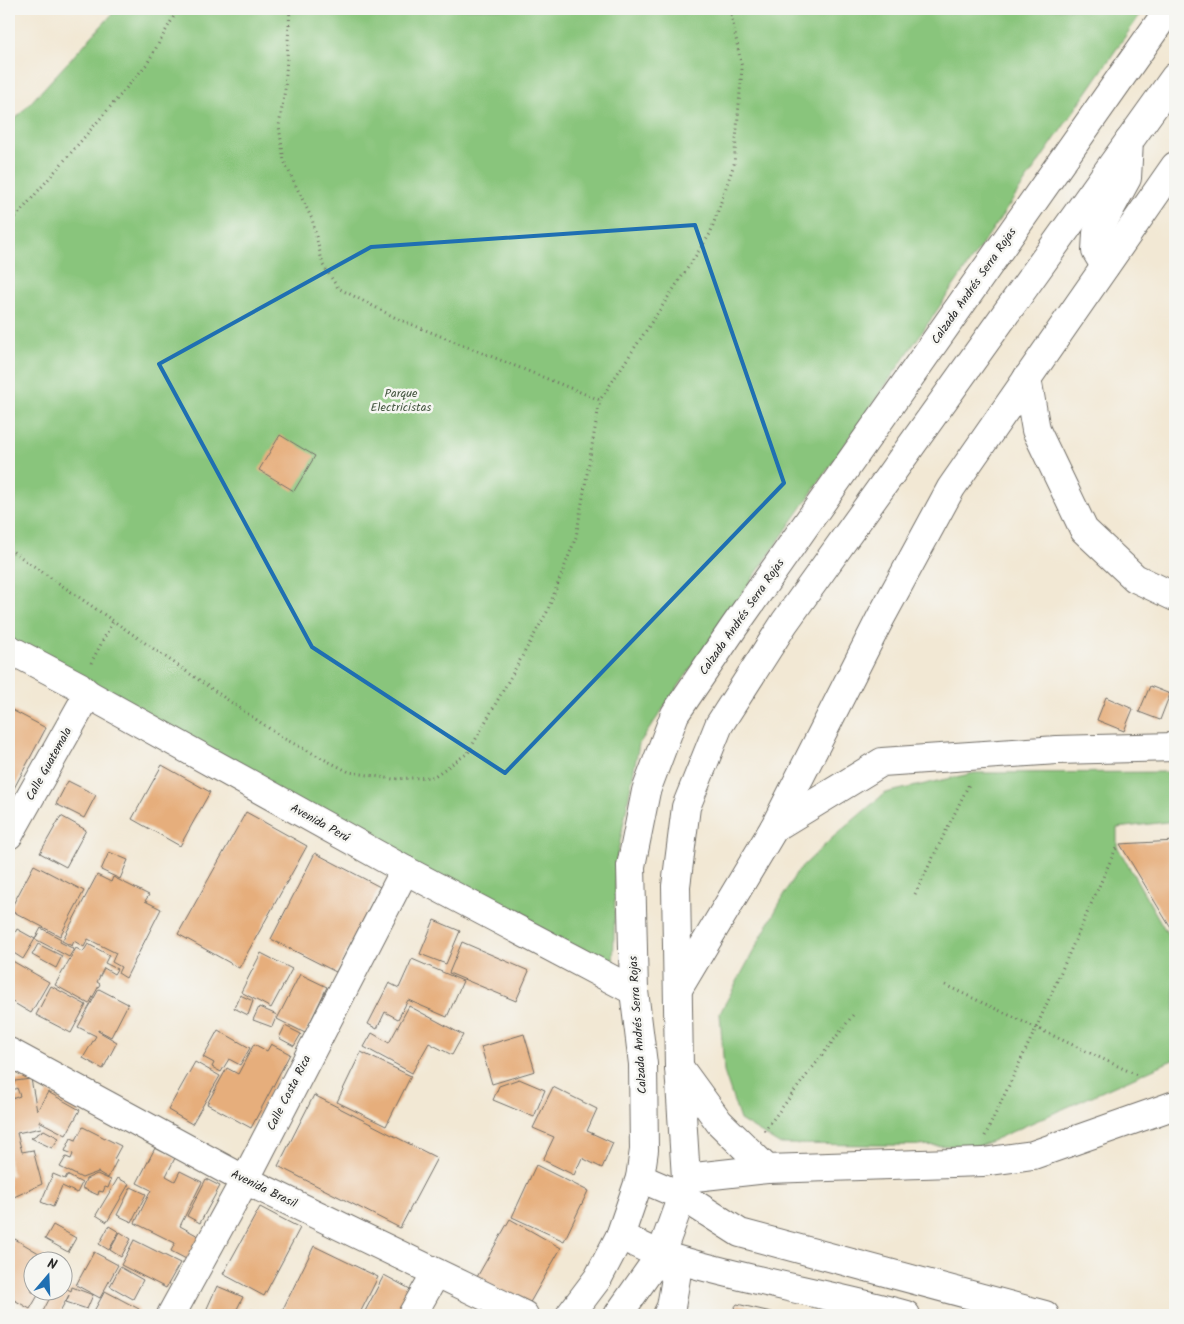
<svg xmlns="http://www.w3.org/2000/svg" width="1184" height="1324" font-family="Kalam,sans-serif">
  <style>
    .green { fill: #89c57b; stroke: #5a7853 }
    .building { fill: #e6ae7c }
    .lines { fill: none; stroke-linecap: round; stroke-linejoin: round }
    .minor-casing { stroke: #716d66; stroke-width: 30 }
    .major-casing { stroke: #716d66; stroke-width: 30 }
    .path { stroke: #716d66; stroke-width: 3; stroke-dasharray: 1 4; stroke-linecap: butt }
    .minor { stroke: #fff; stroke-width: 28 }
    .major { stroke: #fff; stroke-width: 28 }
    .marked { fill: none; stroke: #1f6fb2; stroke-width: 4; stroke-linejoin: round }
    .labels { text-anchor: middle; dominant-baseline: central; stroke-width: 5; stroke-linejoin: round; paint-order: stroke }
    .street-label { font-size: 12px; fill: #2b2b2b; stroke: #f6f6f2 }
    .park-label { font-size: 12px; fill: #475943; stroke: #f6f6f2 }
  </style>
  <rect width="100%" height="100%" fill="#f6f6f2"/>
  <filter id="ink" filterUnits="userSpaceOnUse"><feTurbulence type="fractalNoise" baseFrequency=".02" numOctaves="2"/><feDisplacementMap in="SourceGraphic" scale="10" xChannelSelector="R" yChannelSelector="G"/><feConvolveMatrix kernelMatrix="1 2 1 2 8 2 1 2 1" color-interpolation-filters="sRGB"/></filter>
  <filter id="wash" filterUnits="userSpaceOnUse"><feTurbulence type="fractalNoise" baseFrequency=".0096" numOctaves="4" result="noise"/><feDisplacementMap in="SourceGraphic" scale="20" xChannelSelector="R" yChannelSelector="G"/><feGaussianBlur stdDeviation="1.12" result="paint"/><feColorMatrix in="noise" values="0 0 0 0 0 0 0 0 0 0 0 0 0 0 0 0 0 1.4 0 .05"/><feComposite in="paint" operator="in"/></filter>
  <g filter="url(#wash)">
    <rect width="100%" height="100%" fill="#f2e8d4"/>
    <!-- green -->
    <g class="green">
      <path d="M117 9H1144L639 744 616 862 613 970 9 649V126Z"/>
      <path d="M1175 772V821L1117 828V846L1175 947V1059L980 1146 779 1144 740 1120 724 1072 720 1013 796 873 831 839 885 793 974 773Z"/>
    </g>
    <g id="blocks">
      <!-- building -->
      <g class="building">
        <path d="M280 435 315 456 294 491 259 470Z"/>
        <path d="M1150 686 1170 694 1160 720 1139 712Z"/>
        <path d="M1106 697 1133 709 1124 731 1097 720Z"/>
        <path d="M12 710 46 728 12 792 9 790V716Z"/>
        <path d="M162 765 210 792 180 846 132 819Z"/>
        <path d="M68 781 96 795 84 818 56 804Z"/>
        <path d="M246 812 307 846 239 968 178 934Z"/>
        <path d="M61 816 86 830 66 867 40 853Z"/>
        <path d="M1175 841V935L1120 844Z"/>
        <path d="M109 852 128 860 120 879 101 870Z"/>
        <path d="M315 853 380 887 336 972 271 939Z"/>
        <path d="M34 865 84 891 60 936 10 910Z"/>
        <path d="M97 875 111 882 113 877 149 895 145 901 161 909 126 978 118 973 121 967 112 962 116 953 88 939 84 947 74 941 72 946 62 941Z"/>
        <path d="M434 920 460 931 446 964 420 954Z"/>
        <path d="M41 928 61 939 60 942 74 949 69 957 35 939Z"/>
        <path d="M17 929 35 939 23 959 9 950V944Z"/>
        <path d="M462 942 529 971 516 1001 449 973Z"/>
        <path d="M38 944 62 956 56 968 32 955Z"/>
        <path d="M88 944 109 955 105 963 117 969 114 974 104 968 97 982 100 984 89 1004 55 985 76 948 83 952Z"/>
        <path d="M261 953 292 969 271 1008 241 992Z"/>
        <path d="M9 959 49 982 31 1013 9 1000Z"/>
        <path d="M412 959 463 981 447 1017 408 1000 398 1019 385 1012 377 1029 368 1024 389 983 399 988Z"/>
        <path d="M300 974 327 987 305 1033 277 1019Z"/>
        <path d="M51 986 86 1005 71 1033 36 1015Z"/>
        <path d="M99 989 128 1004 111 1037 98 1030V1031L117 1042 103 1069 83 1058 96 1036 78 1027Z"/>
        <path d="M240 995 253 1001 248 1015 234 1008Z"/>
        <path d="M409 1006 463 1035 452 1055 429 1043 412 1073 364 1047 372 1033 389 1043Z"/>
        <path d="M259 1007 277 1015 272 1027 253 1020Z"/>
        <path d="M285 1026 301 1034 294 1046 279 1038Z"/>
        <path d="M218 1030 250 1048 240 1065 229 1059 221 1072 212 1067 214 1063 203 1057Z"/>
        <path d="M524 1034 535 1071 492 1084 481 1047Z"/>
        <path d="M254 1044 267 1051 271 1044 290 1054 251 1128 207 1104 227 1068 238 1074Z"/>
        <path d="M361 1052 411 1076 386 1126 337 1102Z"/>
        <path d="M195 1062 220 1076 192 1124 168 1110Z"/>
        <path d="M31 1079 37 1111 48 1092 80 1110 66 1135 39 1121 41 1128 17 1133 22 1152 33 1150 42 1184 14 1197 9 1187V1176L13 1175 9 1163V1100L20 1096 17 1088 10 1092 15 1081Z"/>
        <path d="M519 1079 545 1090 534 1117 493 1100 499 1086Z"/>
        <path d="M553 1087 597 1109 587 1131 613 1143 602 1168 582 1158 574 1175 543 1160 554 1137 533 1128Z"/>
        <path d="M314 1095 437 1158 400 1228 278 1166Z"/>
        <path d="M83 1127 121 1146 114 1159 117 1160 108 1178 98 1172 82 1178 60 1167 66 1157 71 1159 73 1154 65 1151 71 1138 76 1140Z"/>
        <path d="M44 1130 59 1138 52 1148 31 1138Z"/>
        <path d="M155 1148 175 1158 166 1176 175 1181 180 1171 202 1182 180 1226 200 1237 188 1260 171 1251 175 1243 135 1223 151 1190 137 1183Z"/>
        <path d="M536 1165 588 1191 564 1241 512 1217Z"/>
        <path d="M53 1174 65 1179 67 1175 82 1183 77 1193 62 1186 53 1207 41 1202Z"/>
        <path d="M97 1174 111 1180 108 1188 105 1187 103 1192 99 1191 98 1195 82 1188 86 1179Z"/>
        <path d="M118 1178 129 1184 107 1222 96 1215Z"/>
        <path d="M206 1179 220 1186 200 1223 187 1216Z"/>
        <path d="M131 1187 146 1194 132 1222 117 1215Z"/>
        <path d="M260 1207 300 1228 264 1296 223 1274Z"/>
        <path d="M510 1219 561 1248 528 1306 477 1277Z"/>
        <path d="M53 1225 76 1238 68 1252 45 1239Z"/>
        <path d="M109 1226 119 1232 109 1250 99 1244Z"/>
        <path d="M120 1232 131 1239 121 1257 110 1250Z"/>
        <path d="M15 1239 54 1262H32V1292H40L30 1309 9 1297V1249Z"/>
        <path d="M134 1240 180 1263 166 1288 121 1265Z"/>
        <path d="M314 1246 378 1277 359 1315H280Z"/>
        <path d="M94 1252 118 1265 100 1298 76 1285Z"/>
        <path d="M120 1267 143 1280 133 1299 110 1286Z"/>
        <path d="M384 1275 410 1289 397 1315H363Z"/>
        <path d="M62 1286 71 1291 72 1287 93 1295 87 1309 66 1302 69 1295 58 1315H41L53 1292H62Z"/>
        <path d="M217 1286 243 1297 234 1315H204Z"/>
        <path d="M105 1291 139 1309 136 1315H102L94 1311Z"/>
        <path d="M737 1304 784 1315H729Z"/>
        <path d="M251 1309 263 1315H248Z"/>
      </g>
    </g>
  </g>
  <g filter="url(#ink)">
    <use href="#blocks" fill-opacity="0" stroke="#716d66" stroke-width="1"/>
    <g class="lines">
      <defs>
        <g id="minor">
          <path d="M1027 378 1036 430 1084 530 1135 578 1175 597"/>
          <path d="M9 649 79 686 88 694 405 870 634 991"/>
          <path d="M774 828 882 762 1057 750 1175 747"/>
          <path d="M9 835 88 694"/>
          <path d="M678 989 774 828 880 619 951 488 1175 166"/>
          <path d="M9 1052 245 1180 524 1315"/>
          <path d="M679 1067 719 1122 767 1169"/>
          <path d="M640 1178 682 1196 740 1233 1045 1315"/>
          <path d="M686 1178 767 1169 983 1162 1033 1155 1175 1105"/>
          <path d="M620 1236C634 1242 648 1250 662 1255 742 1280 826 1293 906 1315"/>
          <path d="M661 1254 676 1278 671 1307 667 1315"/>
          <path d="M171 1315 245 1180 405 870"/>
          <path d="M412 1315 436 1273"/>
        </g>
        <g id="major">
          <path d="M1105 266 1096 251 1097 233 1127 178 1129 141"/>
          <path d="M570 1315 598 1278 620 1236 640 1178 644 1150 643 1064 634 991 631 866 646 791 675 714 734 627 1169 9"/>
          <path d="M618 1315 661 1254 682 1196 686 1178 679 1067 676 886 686 807 719 725 785 622 1175 77"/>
        </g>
      </defs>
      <!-- minor casing -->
      <use href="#minor" class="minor-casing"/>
      <!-- major casing -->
      <use href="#major" class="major-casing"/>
      <!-- path -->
      <g class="path">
        <path d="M290 9 285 89 279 126 284 161 312 219 323 265 338 288 398 319 600 400 710 234 734 164 742 68 730 9"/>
        <path d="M9 225 147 64 178 9"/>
        <path d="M9 549 283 738 349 772 393 779 433 777 468 753 547 612 576 537 600 400"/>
        <path d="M9 556 13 553"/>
        <path d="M91 663 113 621"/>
        <path d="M915 894 970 782"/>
        <path d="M945 985 1139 1076"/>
        <path d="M764 1131 853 1015"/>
        <path d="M985 1136 1036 1028 1117 846"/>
      </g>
      <!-- minor -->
      <use href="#minor" class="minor"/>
      <!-- major -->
      <use href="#major" class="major"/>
    </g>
  </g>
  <!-- marked area -->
  <path class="marked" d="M695 225 784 483 505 773 312 647 159 364 371 247Z"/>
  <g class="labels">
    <!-- street labels -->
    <g class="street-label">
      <text transform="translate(974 286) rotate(-55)">Calzada Andrés Serra Rojas</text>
      <text transform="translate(742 617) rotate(-55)">Calzada Andrés Serra Rojas</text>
      <text transform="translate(49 764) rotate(-61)">Calle Guatemala</text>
      <text transform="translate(320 823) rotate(29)">Avenida Perú</text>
      <text transform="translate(638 1025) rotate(-94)">Calzada Andrés Serra Rojas</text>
      <text transform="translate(289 1093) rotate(-63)">Calle Costa Rica</text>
      <text transform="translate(264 1189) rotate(26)">Avenida Brasil</text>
    </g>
    <!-- park labels -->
    <g class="park-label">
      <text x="401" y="393">Parque<tspan x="401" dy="14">Electricistas</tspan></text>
    </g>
  </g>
  <!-- margin -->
  <rect width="1184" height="1324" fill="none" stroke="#f6f6f2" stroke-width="30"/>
  <!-- north arrow -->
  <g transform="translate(48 1276) rotate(19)"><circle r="24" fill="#f6f6f2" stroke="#a5a5a2"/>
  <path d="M0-4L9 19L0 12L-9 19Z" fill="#1f6fb2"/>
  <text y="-8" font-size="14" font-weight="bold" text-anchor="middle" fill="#2b2b2b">N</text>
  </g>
</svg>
